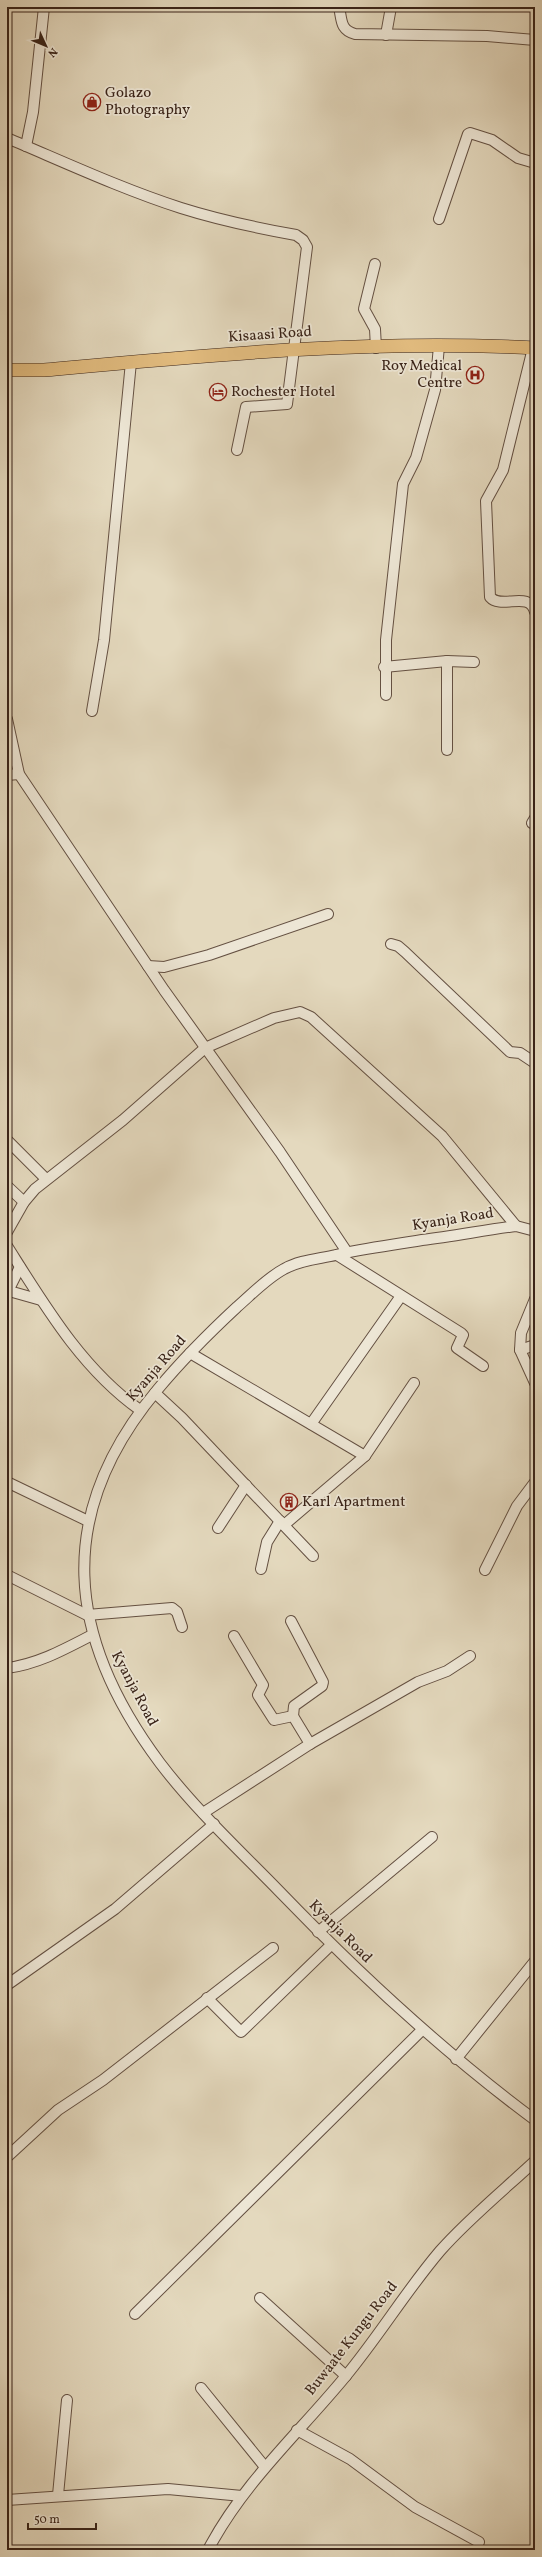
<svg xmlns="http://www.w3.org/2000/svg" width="542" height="2557" font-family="Vollkorn,serif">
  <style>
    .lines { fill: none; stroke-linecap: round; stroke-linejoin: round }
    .minor-casing { stroke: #645042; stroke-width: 12 }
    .major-casing { stroke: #392318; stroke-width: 14 }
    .minor { stroke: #ede6d5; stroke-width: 10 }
    .major { stroke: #e2bc7f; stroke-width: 13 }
    .labels { text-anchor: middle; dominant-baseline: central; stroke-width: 3.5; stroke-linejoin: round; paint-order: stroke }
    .poi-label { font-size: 15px; fill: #392318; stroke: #ede6d5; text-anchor: start }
    .street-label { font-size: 15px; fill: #392318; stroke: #ede6d5 }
  </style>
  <rect width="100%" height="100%" fill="#e4d9be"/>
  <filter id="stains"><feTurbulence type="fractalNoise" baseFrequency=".005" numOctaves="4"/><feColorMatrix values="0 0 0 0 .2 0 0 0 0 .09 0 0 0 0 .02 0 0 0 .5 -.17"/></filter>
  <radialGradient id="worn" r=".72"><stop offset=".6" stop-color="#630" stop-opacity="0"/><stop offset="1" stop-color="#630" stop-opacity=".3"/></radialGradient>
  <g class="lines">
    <defs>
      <g id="minor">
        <path d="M339 7C342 20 340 30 355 34L487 36 535 40"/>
        <path d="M386 35 391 7"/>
        <path d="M7 138C64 162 122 189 181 208 219 220 257 228 296 235L303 240 307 247 287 404 246 407 237 450"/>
        <path d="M26 146 33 112 44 7"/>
        <path d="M439 219 468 134 470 133 492 140 518 158 535 163"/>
        <path d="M375 264 364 309 375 329 376 348"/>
        <path d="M533 348 503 470 486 501 490 597C501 610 530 590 535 612"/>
        <path d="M447 661V750"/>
        <path d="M384 667 447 661 474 662"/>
        <path d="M386 695V640L403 484 416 458 435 390 439 346"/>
        <path d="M92 711 104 640 131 362"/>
        <path d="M7 719 19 774 164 990 280 1152 347 1252"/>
        <path d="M7 775 19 774"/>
        <path d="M532 823 535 818"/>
        <path d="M391 944 398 946 405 952 510 1052 520 1053 535 1063"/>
        <path d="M148 966 164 967 209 955 328 914"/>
        <path d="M7 1140 46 1179"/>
        <path d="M7 1186 24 1202"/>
        <path d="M535 1231 516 1226C485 1230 454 1236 422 1240 394 1245 365 1248 336 1255 319 1259 300 1260 284 1269 267 1278 252 1294 237 1307 209 1333 182 1360 158 1389 53 1514 66 1637 160 1763 195 1809 239 1850 279 1891 359 1974 442 2051 535 2120"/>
        <path d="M7 1232 24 1202 35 1189 123 1120 205 1048 274 1018 300 1012 311 1017 442 1136 516 1226"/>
        <path d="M7 1246C45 1306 82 1369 140 1410"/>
        <path d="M337 1255 461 1333 463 1335 457 1348 483 1366"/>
        <path d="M9 1291 41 1300"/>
        <path d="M7 1293 20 1267"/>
        <path d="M535 1299 521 1333 520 1350 535 1383"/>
        <path d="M520 1350 535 1345"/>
        <path d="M190 1353 365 1456"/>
        <path d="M155 1393 182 1418 313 1556"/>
        <path d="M311 1424 401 1296"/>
        <path d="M7 1482 88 1521"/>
        <path d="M284 1525 365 1456 414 1383"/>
        <path d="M218 1528 246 1485"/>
        <path d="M261 1569 267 1542 280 1521"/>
        <path d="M485 1570 517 1506 535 1482"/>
        <path d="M7 1575 87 1615 172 1608 177 1612 182 1627"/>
        <path d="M291 1621 323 1682 322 1686 294 1706 293 1716"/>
        <path d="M234 1636 263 1685 258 1695 274 1720 293 1716 310 1744"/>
        <path d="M7 1668C38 1664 65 1649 92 1635"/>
        <path d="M203 1813 310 1744 418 1682 447 1671 470 1656"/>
        <path d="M318 1932 432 1837"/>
        <path d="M7 1985 115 1909 214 1824"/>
        <path d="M207 1998 241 2032 331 1945"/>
        <path d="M456 2059 535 1961"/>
        <path d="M7 2157 58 2110 103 2080 273 1948"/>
        <path d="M260 2298 346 2376"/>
        <path d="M135 2314 422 2030"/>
        <path d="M201 2388 265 2467"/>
        <path d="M297 2430 350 2459 415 2507 479 2542"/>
        <path d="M58 2495 67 2400"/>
        <path d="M7 2500 168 2489 242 2496"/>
        <path d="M208 2550C243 2483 298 2434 345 2377 379 2336 406 2291 440 2251 467 2220 505 2189 535 2161"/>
      </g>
      <path id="major" d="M7 370H44C207 355 371 339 535 348"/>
    </defs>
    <!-- minor casing -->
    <use href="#minor" class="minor-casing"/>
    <!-- major casing -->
    <use href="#major" class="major-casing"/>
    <!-- minor -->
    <use href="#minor" class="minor"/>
    <!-- major -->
    <use href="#major" class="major"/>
  </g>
  <!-- icons -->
  <defs>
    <symbol id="shop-ring" viewBox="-11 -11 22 22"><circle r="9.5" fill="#ede6d5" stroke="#8f2418" stroke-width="1.5"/><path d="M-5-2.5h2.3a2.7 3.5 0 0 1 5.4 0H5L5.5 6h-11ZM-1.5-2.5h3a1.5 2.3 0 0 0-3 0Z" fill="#8f2418"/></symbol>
    <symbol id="hospital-ring" viewBox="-11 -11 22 22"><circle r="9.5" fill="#ede6d5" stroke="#8f2418" stroke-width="1.5"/><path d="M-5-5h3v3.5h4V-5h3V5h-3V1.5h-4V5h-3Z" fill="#8f2418"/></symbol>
    <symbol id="hotel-ring" viewBox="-11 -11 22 22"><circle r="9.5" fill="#ede6d5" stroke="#8f2418" stroke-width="1.5"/><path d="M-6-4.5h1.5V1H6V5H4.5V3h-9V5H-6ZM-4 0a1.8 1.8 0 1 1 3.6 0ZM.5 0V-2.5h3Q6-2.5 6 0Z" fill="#8f2418"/></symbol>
    <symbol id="building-ring" viewBox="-11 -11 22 22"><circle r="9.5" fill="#ede6d5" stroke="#8f2418" stroke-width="1.5"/><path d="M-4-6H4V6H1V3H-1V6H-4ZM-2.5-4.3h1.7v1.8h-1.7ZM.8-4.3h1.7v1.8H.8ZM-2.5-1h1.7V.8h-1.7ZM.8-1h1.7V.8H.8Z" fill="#8f2418"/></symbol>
  </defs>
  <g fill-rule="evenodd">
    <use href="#shop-ring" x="82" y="92" width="20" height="20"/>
    <use href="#hospital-ring" x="465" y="365" width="20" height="20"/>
    <use href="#hotel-ring" x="208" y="382" width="20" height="20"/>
    <use href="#building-ring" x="279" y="1492" width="20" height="20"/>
  </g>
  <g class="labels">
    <!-- poi labels -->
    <g class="poi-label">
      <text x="105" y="93">Golazo<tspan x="105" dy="17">Photography</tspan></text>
      <text x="462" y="366" text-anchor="end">Roy Medical<tspan x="462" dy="17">Centre</tspan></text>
      <text x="231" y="392">Rochester Hotel</text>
      <text x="302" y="1502">Karl Apartment</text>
    </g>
    <!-- street labels -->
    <g class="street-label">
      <text transform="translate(270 335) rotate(-4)">Kisaasi Road</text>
      <text transform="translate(453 1220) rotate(-9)">Kyanja Road</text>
      <text transform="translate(157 1369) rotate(-49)">Kyanja Road</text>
      <text transform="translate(134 1689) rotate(62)">Kyanja Road</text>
      <text transform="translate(340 1932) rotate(45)">Kyanja Road</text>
      <text transform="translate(352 2339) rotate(-52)">Buwaate Kungu Road</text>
    </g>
  </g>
  <!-- margin -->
  <rect width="542" height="2557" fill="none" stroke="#e4d9be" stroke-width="24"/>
  <rect x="8" y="8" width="526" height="2541" fill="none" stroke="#392318" stroke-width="2"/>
  <rect x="12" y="12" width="518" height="2533" fill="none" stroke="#392318"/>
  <!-- north arrow -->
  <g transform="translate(46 46) rotate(134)" stroke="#ede6d5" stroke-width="3" paint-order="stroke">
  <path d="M0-3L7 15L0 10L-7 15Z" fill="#392318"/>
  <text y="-6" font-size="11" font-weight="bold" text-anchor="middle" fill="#392318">N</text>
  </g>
  <!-- scale -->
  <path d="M28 2523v6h68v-6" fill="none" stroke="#392318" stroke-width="2"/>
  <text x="34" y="2523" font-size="12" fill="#392318" stroke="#ede6d5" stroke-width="3" paint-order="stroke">50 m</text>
  <rect width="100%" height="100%" filter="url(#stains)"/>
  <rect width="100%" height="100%" fill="url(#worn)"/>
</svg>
